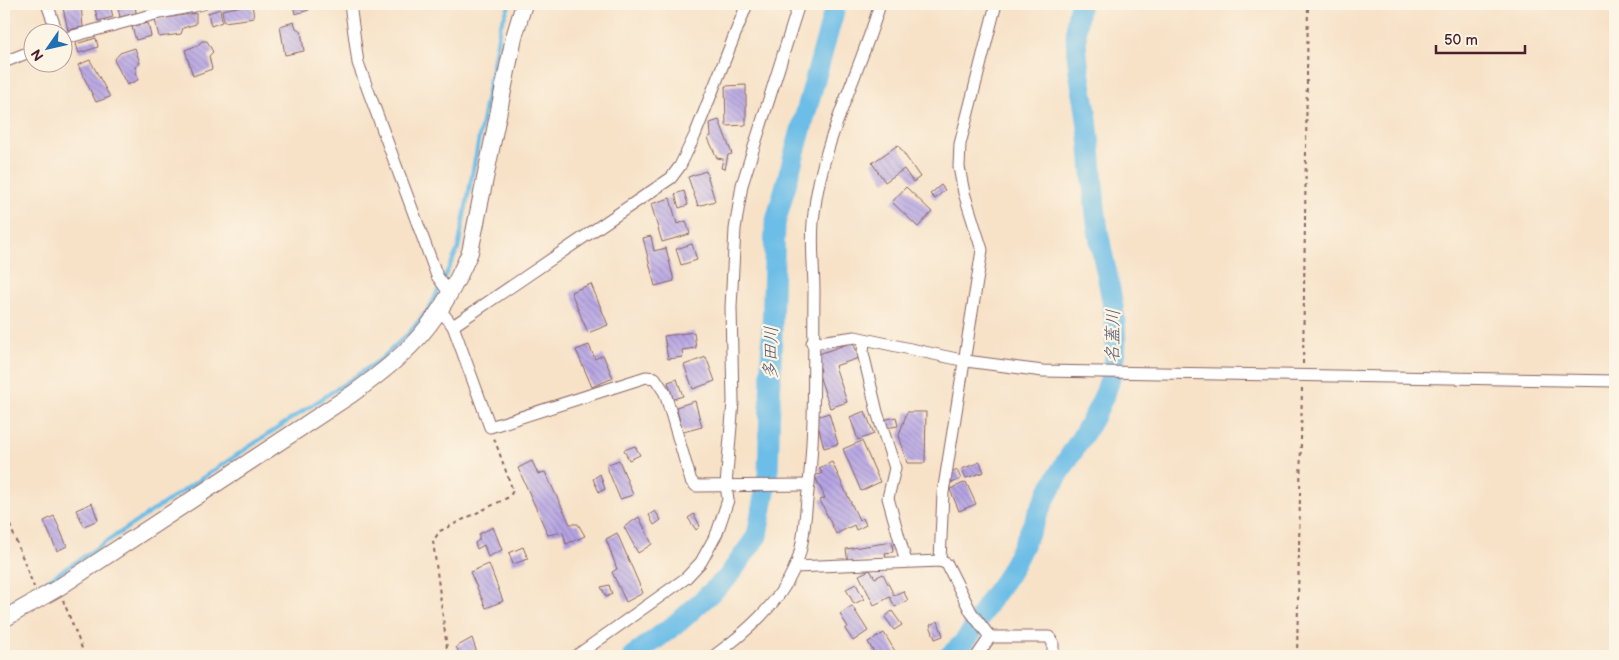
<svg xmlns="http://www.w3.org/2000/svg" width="1619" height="660" font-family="'Balsamiq Sans','Klee One',sans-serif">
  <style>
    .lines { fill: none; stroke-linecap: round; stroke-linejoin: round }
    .stream { stroke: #6cbde7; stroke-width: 4 }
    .river { stroke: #6cbde7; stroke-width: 21 }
    .building { fill: url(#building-back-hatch) }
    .street-casing { stroke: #876362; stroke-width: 13 }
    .secondary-casing { stroke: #876362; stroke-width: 18 }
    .path { stroke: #876362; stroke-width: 2; stroke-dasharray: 4 4; stroke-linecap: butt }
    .street { stroke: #fff; stroke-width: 11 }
    .secondary { stroke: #fff; stroke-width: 16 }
    .labels { text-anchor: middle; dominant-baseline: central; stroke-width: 4.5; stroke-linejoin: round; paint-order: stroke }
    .water-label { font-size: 18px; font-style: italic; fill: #56566d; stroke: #fcf5e5 }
  </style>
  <defs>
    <pattern id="building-back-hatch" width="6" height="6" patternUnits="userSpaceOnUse" patternTransform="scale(1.25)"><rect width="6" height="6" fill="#b6a5e4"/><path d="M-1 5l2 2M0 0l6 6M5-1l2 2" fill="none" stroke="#9686b9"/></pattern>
  </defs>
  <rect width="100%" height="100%" fill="#fcf5e5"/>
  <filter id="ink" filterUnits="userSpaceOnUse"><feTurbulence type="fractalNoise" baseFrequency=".02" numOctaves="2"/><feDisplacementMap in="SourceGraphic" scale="10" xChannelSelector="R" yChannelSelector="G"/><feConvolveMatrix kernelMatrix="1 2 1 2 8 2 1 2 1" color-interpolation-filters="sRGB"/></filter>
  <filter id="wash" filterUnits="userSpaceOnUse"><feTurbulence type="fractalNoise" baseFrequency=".0096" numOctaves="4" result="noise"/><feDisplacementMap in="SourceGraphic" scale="20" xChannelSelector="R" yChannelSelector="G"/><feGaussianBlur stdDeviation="1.12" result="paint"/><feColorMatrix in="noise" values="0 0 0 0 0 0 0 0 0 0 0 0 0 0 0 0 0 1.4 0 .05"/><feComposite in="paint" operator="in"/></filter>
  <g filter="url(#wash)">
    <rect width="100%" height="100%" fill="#f7e2c8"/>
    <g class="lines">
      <!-- stream -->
      <path class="stream" d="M4 606 41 585 380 360 409 333 430 307 458 249 500 26 510 4"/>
      <!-- river -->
      <g class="river">
        <path d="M633 656 680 621 727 578 757 536 768 474 775 224 836 4"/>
        <path d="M949 656C972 638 974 625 989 602 994 594 1001 586 1006 578 1020 554 1031 528 1043 503 1066 453 1109 411 1115 355 1119 314 1106 276 1099 236 1092 195 1092 153 1086 112 1080 75 1071 41 1080 4"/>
      </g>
    </g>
    <g id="blocks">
      <!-- building -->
      <g class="building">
        <path d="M94 4H110L113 17 98 21Z"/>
        <path d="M117 4H135L136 13 120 17Z"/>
        <path d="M252 4 254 18 224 22 222 10Z"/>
        <path d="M293 4H309V10L295 14Z"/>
        <path d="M81 5 83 27 68 30 63 8Z"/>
        <path d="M220 9 222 22 211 26 208 13Z"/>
        <path d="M196 13V24L183 28 181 34 159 37 155 20Z"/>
        <path d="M294 22 296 28 301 31 304 51 285 55 280 26Z"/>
        <path d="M148 23 151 36 136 40 132 27Z"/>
        <path d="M96 38 98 47 79 53 76 44Z"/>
        <path d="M202 41H207L213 52 209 56 212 69 193 76 185 50 198 45Z"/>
        <path d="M135 48 140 63 135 67 138 80 127 85 114 60 120 53Z"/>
        <path d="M90 60 110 97 96 102 78 65Z"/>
        <path d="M746 85V125L726 126 725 86Z"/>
        <path d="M719 120 732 154 728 155 725 169 721 168 723 159 717 158 708 138 711 136 710 123Z"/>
        <path d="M898 145 920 177 913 182 904 169 885 182 872 163Z"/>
        <path d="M706 171 715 201 698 206 688 177Z"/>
        <path d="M941 185 945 190 935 199 930 194Z"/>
        <path d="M906 187 932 212 918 227 892 202Z"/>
        <path d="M684 191 688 205 679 208 675 194Z"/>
        <path d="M670 198 677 224 686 221 690 234 662 242 651 204Z"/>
        <path d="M651 236 654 251 666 248 674 281 655 286 643 238Z"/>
        <path d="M692 244 697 260 681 265 676 249Z"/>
        <path d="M591 284 608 325 588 333 571 292Z"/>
        <path d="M694 332 696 348 682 350 683 357 668 359 664 336Z"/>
        <path d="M853 342 859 358 835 366 847 402 830 408 818 372 821 371 816 355Z"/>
        <path d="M589 345 595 359 603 355 613 378 592 387 576 350Z"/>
        <path d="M706 357 715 381 693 389 684 365Z"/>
        <path d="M677 379 683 396 673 399 668 382Z"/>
        <path d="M695 401 702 427 683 432 676 407Z"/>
        <path d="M865 411 874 434 858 440 850 417Z"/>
        <path d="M907 412H926L925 463H907L899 435Z"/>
        <path d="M829 413 838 444 824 448 816 417Z"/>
        <path d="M896 417 898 426 885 428 883 420Z"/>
        <path d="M862 441 880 482 861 491 843 449Z"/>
        <path d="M635 446 640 455 629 460 624 450Z"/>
        <path d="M619 460 633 495 620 499 606 465Z"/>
        <path d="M532 461 538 474 545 472 570 524H578L585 536 566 544 563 532 548 535 518 468Z"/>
        <path d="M832 462 859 520 863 518 866 525 856 530 854 525 836 534 820 500 825 498 815 476 822 473 819 468Z"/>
        <path d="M980 462 984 472 966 478 962 469Z"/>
        <path d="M957 470 961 479 952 483 948 474Z"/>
        <path d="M600 474 605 489 599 492 593 479Z"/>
        <path d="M966 482 976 504 959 511 950 489Z"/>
        <path d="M92 503 98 520 84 526 76 510Z"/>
        <path d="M655 511 661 520 654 525 649 515Z"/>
        <path d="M694 514 700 526 696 530 688 518Z"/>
        <path d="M54 516 67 546 57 551 44 521Z"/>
        <path d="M639 517 652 544 638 553 624 527Z"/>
        <path d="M493 527 502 550 488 557 484 545 477 549 475 543 479 540V534Z"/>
        <path d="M617 533 643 593 626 602 612 572 617 569 606 539Z"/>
        <path d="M892 542 893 552 885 553 886 558 848 563 846 549Z"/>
        <path d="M523 547 528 559 513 564 509 553Z"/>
        <path d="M489 564 503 601 486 608 470 572Z"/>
        <path d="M870 570 875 578 883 574 894 595 903 591 908 600 895 607 890 597 874 605 859 575Z"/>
        <path d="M856 584 864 599 854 604 846 589Z"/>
        <path d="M609 585 612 594 606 597 601 587Z"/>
        <path d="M852 606 868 631 853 641 845 629 848 627 840 614Z"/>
        <path d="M892 611 902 625 894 630 885 617Z"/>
        <path d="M938 621 943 636 935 639 930 625Z"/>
        <path d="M884 633 898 656H876L868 642Z"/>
        <path d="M472 638 477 653 470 656H461L456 647Z"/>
      </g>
    </g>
  </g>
  <g filter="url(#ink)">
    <use href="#blocks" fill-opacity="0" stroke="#876362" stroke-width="1"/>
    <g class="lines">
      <defs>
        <g id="street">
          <path d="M47 4 57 32"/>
          <path d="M350 4 358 63 437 276 450 294"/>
          <path d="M62 39 155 14 203 4"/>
          <path d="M4 62 32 51"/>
          <path d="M441 311 453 326 671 178 680 166 695 135 747 4"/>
          <path d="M453 326 490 427 646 377 655 378 665 393 691 481 696 486 809 485"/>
          <path d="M864 341 863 353 877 412 895 468 888 498 906 562"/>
          <path d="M812 343 855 337 966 361 1043 371 1615 381"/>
          <path d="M940 561 943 493 982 250 964 193 959 167 960 144 996 4"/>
          <path d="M795 567 940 561 947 564 971 612 990 637H1049L1053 643V656"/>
          <path d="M576 656 686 578 701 562 717 533 728 500 726 485 733 402 731 307 735 229 742 185 799 4"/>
          <path d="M714 656C745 633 779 604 795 567 803 550 805 520 807 500 816 432 813 361 814 292 814 266 810 239 814 213 822 140 860 73 880 4"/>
          <path d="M977 656 990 637"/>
        </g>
        <path id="secondary" d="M4 619 58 588 352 394C412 352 441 320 470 252L514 37 524 4"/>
      </defs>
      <!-- street casing -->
      <use href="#street" class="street-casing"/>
      <!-- secondary casing -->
      <use href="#secondary" class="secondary-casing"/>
      <!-- path -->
      <g class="path">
        <path d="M1303 364 1308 4"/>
        <path d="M4 452 7 465 4 474"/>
        <path d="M4 510 34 587"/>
        <path d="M63 600 85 656"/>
        <path d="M448 656 433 541 440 531 509 497 513 491 494 438"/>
        <path d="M1297 656 1302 386"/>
      </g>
      <!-- street -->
      <use href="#street" class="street"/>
      <!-- secondary -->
      <use href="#secondary" class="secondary"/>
    </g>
  </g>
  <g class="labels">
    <!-- water labels -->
    <g class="water-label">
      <text transform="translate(1113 336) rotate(-89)">名蓋川</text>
      <text transform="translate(771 353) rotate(-89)">多田川</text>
    </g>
  </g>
  <!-- margin -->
  <rect width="1619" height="660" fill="none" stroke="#fcf5e5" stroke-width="20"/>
  <!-- north arrow -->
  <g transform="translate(48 48) rotate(236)"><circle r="24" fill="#fcf5e5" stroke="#b59f9b"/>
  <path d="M0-4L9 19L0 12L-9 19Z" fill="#1f6fb2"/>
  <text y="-8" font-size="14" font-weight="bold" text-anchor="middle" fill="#4a1f2b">N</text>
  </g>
  <!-- scale -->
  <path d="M1436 45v8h89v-8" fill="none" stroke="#4a1f2b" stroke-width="2.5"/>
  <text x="1444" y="45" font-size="15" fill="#4a1f2b" stroke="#fcf5e5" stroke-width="4" paint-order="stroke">50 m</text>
</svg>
